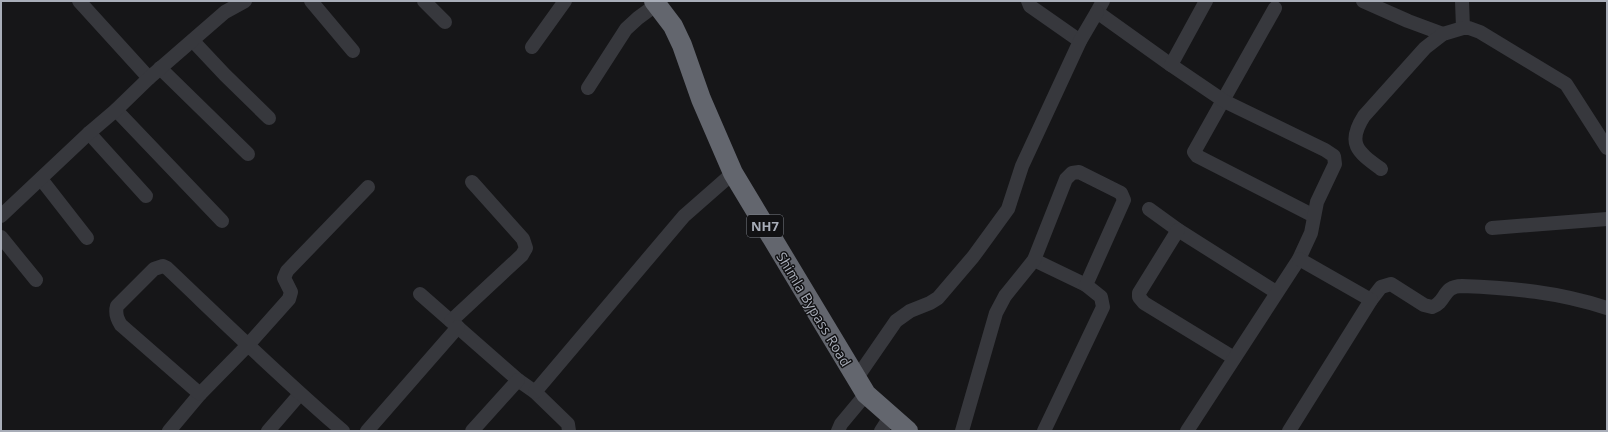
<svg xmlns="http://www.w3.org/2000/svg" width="1608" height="432" font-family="'Open Sans',sans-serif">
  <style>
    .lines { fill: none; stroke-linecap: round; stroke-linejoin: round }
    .minor { stroke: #37383d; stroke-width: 14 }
    .highway { stroke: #63666e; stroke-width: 20 }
    .labels { text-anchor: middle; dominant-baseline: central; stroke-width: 3; stroke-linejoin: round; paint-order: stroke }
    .shield { fill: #111113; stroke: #7b7e86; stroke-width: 1 }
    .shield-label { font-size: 13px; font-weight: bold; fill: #a8adb8 }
    .street-label { font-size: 14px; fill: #a8adb8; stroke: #111113 }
  </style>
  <rect width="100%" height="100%" fill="#161618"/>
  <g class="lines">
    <!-- minor -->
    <g class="minor">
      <path d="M79 1 149 78"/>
      <path d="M311 1 353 51"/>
      <path d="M424 1 445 22"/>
      <path d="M1028 1 1030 6 1080 41"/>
      <path d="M1103 1 1097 12 1171 65"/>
      <path d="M1363 1 1408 21 1443 34"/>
      <path d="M1462 1 1463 28"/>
      <path d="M1275 8 1194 152 1197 156 1314 216"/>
      <path d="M193 41 225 75 269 118"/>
      <path d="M532 47 565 1"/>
      <path d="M160 68 248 154"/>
      <path d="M588 88 626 29 638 18 657 4"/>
      <path d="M116 110 222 221"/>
      <path d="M89 133 146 196"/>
      <path d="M1381 169C1358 152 1346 144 1364 116L1425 48 1443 34 1463 28H1469L1480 32 1566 84 1607 148"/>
      <path d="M41 179 87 238"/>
      <path d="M1149 209 1178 230 1276 292"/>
      <path d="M1 216 89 133 116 110 149 78 225 12 245 1"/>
      <path d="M1492 228 1607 219"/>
      <path d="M1178 230 1139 293V297L1144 303 1234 358"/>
      <path d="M1 237 36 280"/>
      <path d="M1034 260 1086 285"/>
      <path d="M420 294 518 380 535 392 568 424 569 431"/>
      <path d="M1371 300 1381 287 1391 284 1424 305 1432 307C1447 302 1442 286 1462 286 1513 288 1558 292 1607 308"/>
      <path d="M451 321 522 255 526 248 523 239 472 182"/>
      <path d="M856 379 896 321 910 311 930 303 938 298 973 257 1008 209 1022 166 1080 41 1097 12"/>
      <path d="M535 392 684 216 733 173"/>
      <path d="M169 431 200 394"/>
      <path d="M268 431 300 394"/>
      <path d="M343 431C282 379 225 323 167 268L163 266 154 269 117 306C115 313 117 319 121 325L200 394 248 345 289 299 291 292 284 278 287 271 368 187"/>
      <path d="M367 431 458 327"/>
      <path d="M472 431 518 380"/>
      <path d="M838 431 841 424 866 394"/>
      <path d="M881 431 890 417"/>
      <path d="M962 431 996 313 1005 296 1034 260 1066 179 1072 173 1079 172 1121 193 1124 200 1086 285 1101 297 1103 307 1044 431"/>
      <path d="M1187 431 1299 259 1311 233 1317 202 1335 164 1334 156 1325 150 1224 101 1171 65 1206 1"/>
      <path d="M1289 431 1371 300 1299 259"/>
    </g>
    <!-- highway -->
    <path class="highway" d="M654 1 673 26 682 45 701 99 733 173 866 394 908 431"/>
  </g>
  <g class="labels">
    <!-- shield labels -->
    <rect class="shield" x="747" y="215" width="36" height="22" rx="3"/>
    <g class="shield-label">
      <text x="765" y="226">NH7</text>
    </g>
    <!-- street labels -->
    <g class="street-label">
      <text transform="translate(814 309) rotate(59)">Shimla Bypass Road</text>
    </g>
  </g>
  <!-- border -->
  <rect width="1608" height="432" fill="none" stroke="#a8adb8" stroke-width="4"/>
</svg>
